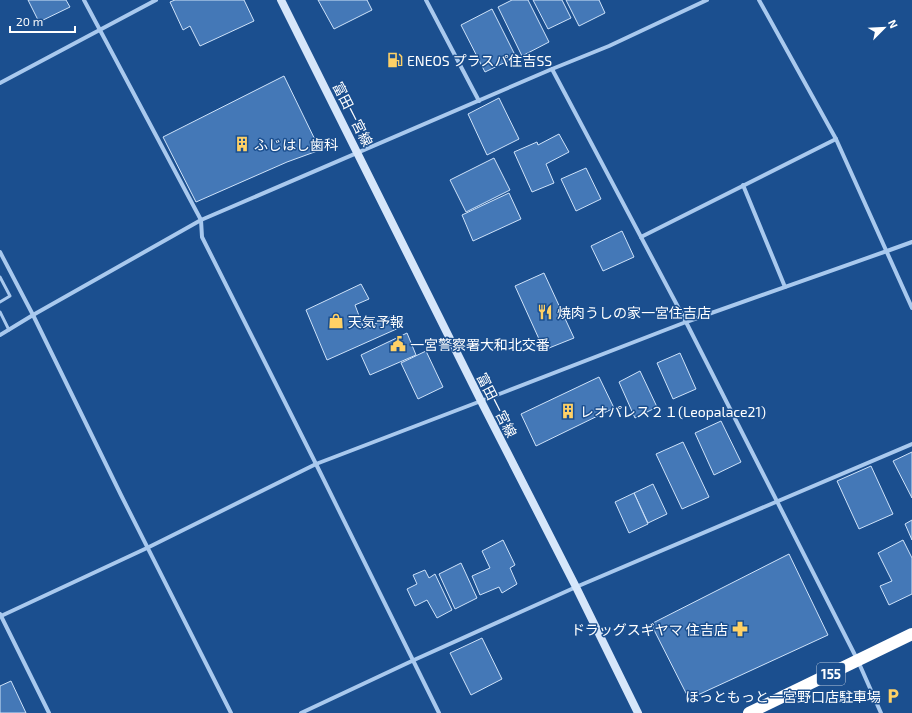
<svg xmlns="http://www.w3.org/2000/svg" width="912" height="713" font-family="'Exo 2','Noto Sans JP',sans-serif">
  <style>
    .building { fill: #4478b7; stroke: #cfe3fa }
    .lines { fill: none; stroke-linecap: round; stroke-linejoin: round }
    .lane { stroke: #a9c9ee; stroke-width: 3 }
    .street { stroke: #a9c9ee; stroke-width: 4 }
    .secondary { stroke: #d6e6fa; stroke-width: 8 }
    .highway { stroke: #fff; stroke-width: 12 }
    .labels { text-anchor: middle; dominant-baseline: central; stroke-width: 3; stroke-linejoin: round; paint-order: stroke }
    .shield { fill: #1b4f8f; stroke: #bbcadd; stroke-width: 1 }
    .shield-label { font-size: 13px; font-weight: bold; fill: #fff }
    .poi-label { font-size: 14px; fill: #fff; stroke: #1b4f8f; text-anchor: start }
    .street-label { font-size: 14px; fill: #fff; stroke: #1b4f8f }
  </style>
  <rect width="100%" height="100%" fill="#1b4f8f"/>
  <!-- building -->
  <g class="building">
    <path d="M28 0H66L70 7 39 22Z"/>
    <path d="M175 0H244L254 21 200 46 190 26 183 30 170 2Z"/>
    <path d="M318 0H367L372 10 334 29Z"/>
    <path d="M512 0H528L549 42 522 56 498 7Z"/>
    <path d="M533 0H562L571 18 548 29Z"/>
    <path d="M566 0H599L605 13 579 26Z"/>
    <path d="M492 9 516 57 485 72 461 25Z"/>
    <path d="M284 76 320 150 287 162 196 202 163 137Z"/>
    <path d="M499 98 519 139 487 155 468 114Z"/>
    <path d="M559 134 569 152 546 164 554 183 532 192 514 152 537 142 538 145Z"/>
    <path d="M494 158 510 190 466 212 450 180Z"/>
    <path d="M586 168 601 199 576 211 561 179Z"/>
    <path d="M509 193 521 219 473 241 462 215Z"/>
    <path d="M622 231 634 257 603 271 591 246Z"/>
    <path d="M544 273 574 338 544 350 515 286Z"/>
    <path d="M361 284 369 299 355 305 364 329 394 315 401 327 327 360 306 310Z"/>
    <path d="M407 333 416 355 370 375 361 355Z"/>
    <path d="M426 351 443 387 418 399 401 363Z"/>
    <path d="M680 353 696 389 673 399 657 363Z"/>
    <path d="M640 371 657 407 635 418 619 382Z"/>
    <path d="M599 377 614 408 536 446 521 414Z"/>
    <path d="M721 421 741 462 714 475 695 433Z"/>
    <path d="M683 442 709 497 682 509 656 454Z"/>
    <path d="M912 452V498L893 461Z"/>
    <path d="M871 466 893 514 859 529 837 481Z"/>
    <path d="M653 484 667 514 648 523 634 493Z"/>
    <path d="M634 493 648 524 629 533 615 502Z"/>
    <path d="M912 520V540L905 524Z"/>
    <path d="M503 540 515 565 510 568 517 584 502 593 499 587 480 595 472 576 490 568 482 551Z"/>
    <path d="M903 540 912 558V594L889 605 880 586 892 581 878 553Z"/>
    <path d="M789 554 828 635 689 699 651 624Z"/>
    <path d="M461 563 477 598 455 609 439 574Z"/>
    <path d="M425 570 429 578 435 574 452 610 437 618 427 600 415 606 407 589 417 584 413 575Z"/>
    <path d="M482 638 502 679 471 695 450 653Z"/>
    <path d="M11 681 26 713H0V686Z"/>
  </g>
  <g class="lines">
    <!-- lane -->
    <g class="lane">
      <path d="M0 277 10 296 0 302"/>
      <path d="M0 312 9 330"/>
    </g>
    <!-- street -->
    <g class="street">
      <path d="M84 0 201 220 202 237 316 464 439 713"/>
      <path d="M426 0 479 101"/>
      <path d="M759 0 836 139 912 308"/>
      <path d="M552 69 686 322 858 661 881 713"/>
      <path d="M0 83 156 0"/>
      <path d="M743 185 785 287"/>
      <path d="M641 237 836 139"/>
      <path d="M0 252 33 315 121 495 231 713"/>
      <path d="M0 335 33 315 201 220 552 69 609 46 707 0"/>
      <path d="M0 614 49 713"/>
      <path d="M1 616 147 548 316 464 502 393 686 322 887 251 912 242"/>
      <path d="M301 713 414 660 576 587 912 444"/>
    </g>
    <!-- secondary -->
    <path class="secondary" d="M281 0 481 401 576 587 638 713"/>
    <!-- highway -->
    <path class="highway" d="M749 713 912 634"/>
  </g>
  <!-- icons -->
  <defs>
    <symbol id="fuel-bare" viewBox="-9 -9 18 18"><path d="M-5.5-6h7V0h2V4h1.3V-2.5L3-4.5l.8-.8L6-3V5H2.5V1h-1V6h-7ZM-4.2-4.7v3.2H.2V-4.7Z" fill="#ffd166" stroke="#1b4f8f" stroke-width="2.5" paint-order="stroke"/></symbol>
    <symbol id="building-bare" viewBox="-9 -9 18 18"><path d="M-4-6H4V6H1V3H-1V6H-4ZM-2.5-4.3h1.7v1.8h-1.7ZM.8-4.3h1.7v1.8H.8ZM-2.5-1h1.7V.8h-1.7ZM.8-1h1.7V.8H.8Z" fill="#ffd166" stroke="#1b4f8f" stroke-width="2.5" paint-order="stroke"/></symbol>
    <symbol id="restaurant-bare" viewBox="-9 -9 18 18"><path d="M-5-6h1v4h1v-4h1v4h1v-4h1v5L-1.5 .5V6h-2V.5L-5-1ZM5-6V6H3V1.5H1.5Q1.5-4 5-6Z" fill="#ffd166" stroke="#1b4f8f" stroke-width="2.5" paint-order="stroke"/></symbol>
    <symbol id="shop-bare" viewBox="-9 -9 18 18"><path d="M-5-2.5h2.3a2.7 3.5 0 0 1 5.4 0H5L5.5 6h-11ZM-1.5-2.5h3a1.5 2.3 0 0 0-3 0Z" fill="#ffd166" stroke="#1b4f8f" stroke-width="2.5" paint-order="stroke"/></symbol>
    <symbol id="civic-bare" viewBox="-9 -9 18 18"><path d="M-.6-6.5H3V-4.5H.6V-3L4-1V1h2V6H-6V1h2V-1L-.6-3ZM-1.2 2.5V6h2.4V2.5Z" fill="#ffd166" stroke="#1b4f8f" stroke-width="2.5" paint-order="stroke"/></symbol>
    <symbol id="pharmacy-bare" viewBox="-9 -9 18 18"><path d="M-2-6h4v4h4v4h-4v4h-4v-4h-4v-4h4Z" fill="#ffd166" stroke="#1b4f8f" stroke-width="2.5" paint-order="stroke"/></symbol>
    <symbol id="parking-bare" viewBox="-9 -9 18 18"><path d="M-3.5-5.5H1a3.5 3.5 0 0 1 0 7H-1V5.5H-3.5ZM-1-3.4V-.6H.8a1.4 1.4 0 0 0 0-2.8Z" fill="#ffd166" stroke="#1b4f8f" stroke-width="2.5" paint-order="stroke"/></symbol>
  </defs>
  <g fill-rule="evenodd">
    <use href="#fuel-bare" x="384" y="49" width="22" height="22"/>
    <use href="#building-bare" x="231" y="133" width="22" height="22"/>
    <use href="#restaurant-bare" x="534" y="301" width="22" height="22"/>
    <use href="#shop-bare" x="325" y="310" width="22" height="22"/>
    <use href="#civic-bare" x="387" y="333" width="22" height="22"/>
    <use href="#building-bare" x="557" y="400" width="22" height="22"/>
    <use href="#pharmacy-bare" x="729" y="618" width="22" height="22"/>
    <use href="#parking-bare" x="882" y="685" width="22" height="22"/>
  </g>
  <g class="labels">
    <!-- shield labels -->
    <rect class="shield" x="817" y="663" width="28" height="22" rx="3"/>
    <g class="shield-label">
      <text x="831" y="674">155</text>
    </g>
    <!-- poi labels -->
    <g class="poi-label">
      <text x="407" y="60">ENEOS プラスパ住吉SS</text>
      <text x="254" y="144">ふじはし歯科</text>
      <text x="557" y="312">焼肉うしの家一宮住吉店</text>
      <text x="348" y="321">天気予報</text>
      <text x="410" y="344">一宮警察署大和北交番</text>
      <text x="580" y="411">レオパレス２１(Leopalace21)</text>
      <text x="728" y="629" text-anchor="end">ドラッグスギヤマ 住吉店</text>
      <text x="881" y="696" text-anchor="end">ほっともっと一宮野口店駐車場</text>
    </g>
    <!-- street labels -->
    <g class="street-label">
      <text transform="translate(353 114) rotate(63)">富田一宮線</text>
      <text transform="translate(497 405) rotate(63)">富田一宮線</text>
    </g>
  </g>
  <!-- north arrow -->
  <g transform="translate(884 28) rotate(66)" stroke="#1b4f8f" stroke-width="3" paint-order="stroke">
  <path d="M0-3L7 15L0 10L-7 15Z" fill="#ffffff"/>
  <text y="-6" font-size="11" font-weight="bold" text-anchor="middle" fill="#ffffff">N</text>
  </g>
  <!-- scale -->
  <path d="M10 26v6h65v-6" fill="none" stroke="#ffffff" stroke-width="2"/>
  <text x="16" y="26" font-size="12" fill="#ffffff" stroke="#1b4f8f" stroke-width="3" paint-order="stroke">20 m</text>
</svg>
